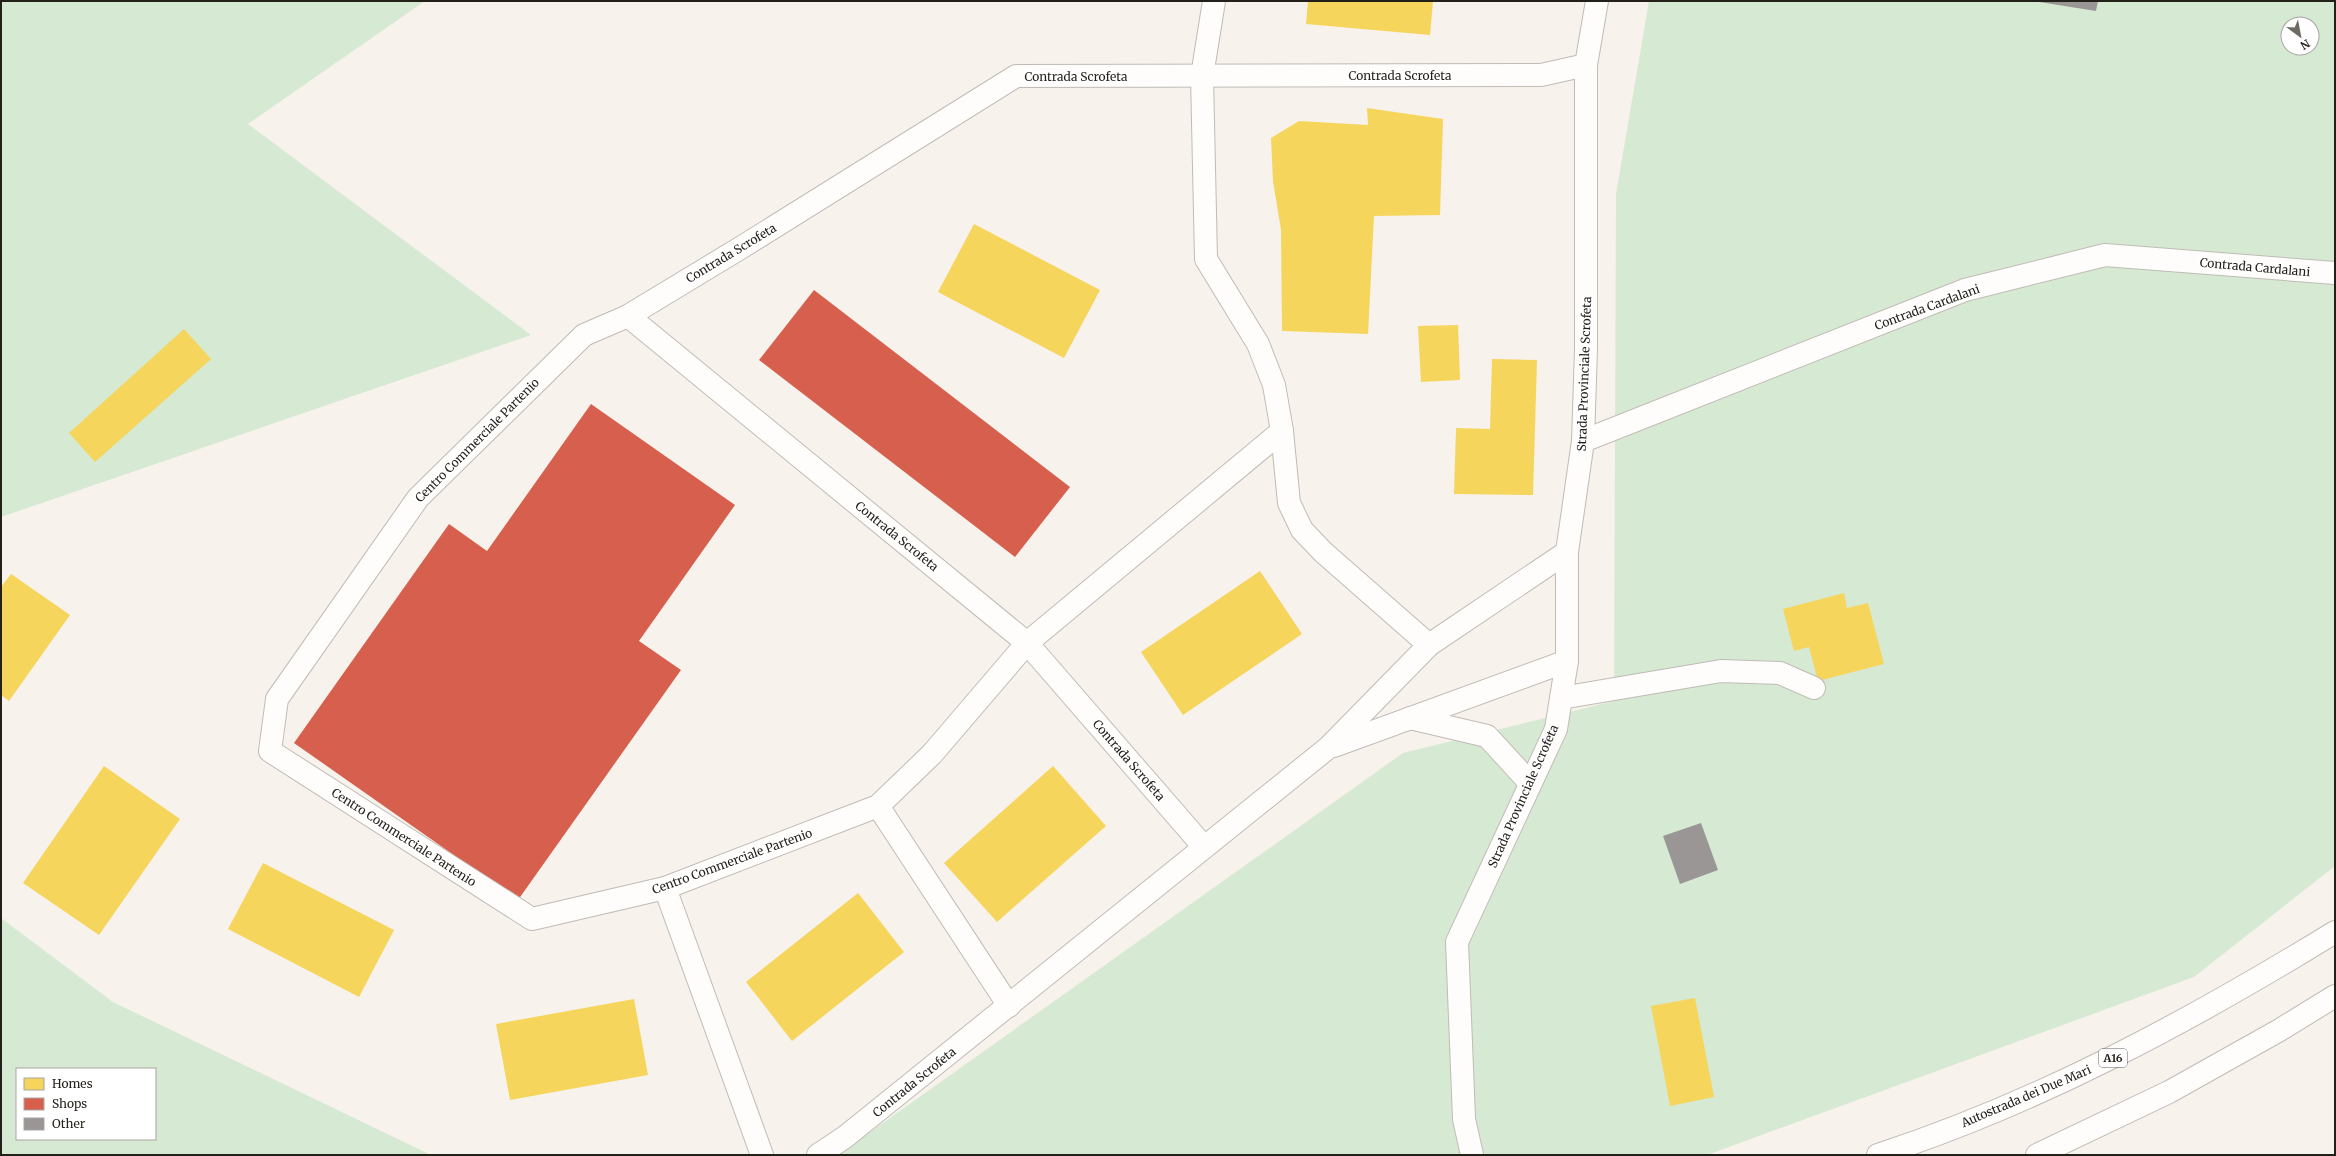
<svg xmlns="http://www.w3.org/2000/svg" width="2336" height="1156" font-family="Merriweather,serif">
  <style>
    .green { fill: #d6e9d2; fill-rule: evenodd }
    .homes { fill: #f6d55c }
    .shops { fill: #d6604d }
    .building { fill: #9b9696 }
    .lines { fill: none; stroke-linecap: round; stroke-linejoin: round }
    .minor-casing { stroke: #c0bbb5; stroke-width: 24 }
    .highway-casing { stroke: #c0bbb5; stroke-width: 24 }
    .minor { stroke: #fefdfc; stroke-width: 22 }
    .highway { stroke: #fefdfc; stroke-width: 22 }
    .labels { text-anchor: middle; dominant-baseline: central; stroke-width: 4; stroke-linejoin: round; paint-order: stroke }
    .shield { fill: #fff; stroke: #65625e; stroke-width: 1 }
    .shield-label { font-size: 11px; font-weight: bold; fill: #231f19 }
    .street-label { font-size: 12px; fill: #231f19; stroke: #fff }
  </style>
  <rect width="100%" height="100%" fill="#f8f2ec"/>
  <!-- green -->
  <g class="green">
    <path d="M1 1H425L248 124 531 335 1 517Z"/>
    <path d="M1649 1H2335V866L2194 977 1707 1155H838L1403 753 1614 701 1616 194ZM2288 24H2312V48H2288Z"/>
    <path d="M1 918 113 1002 431 1155H1ZM17 1069H155V1139H17Z"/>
  </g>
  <!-- homes -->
  <g class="homes">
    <path d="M1308 1H1433L1430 35 1306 24Z"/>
    <path d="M1367 108 1443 119 1440 215 1374 216 1368 334 1282 331 1281 230 1273 181 1271 138 1299 121 1368 125Z"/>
    <path d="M974 224 1100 290 1064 358 938 292Z"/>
    <path d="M1458 325 1460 380 1421 382 1418 326Z"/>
    <path d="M184 329 211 359 95 462 69 433Z"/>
    <path d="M1492 359 1537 360 1533 495 1454 494 1456 428 1490 429Z"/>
    <path d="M1260 571 1302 634 1183 715 1141 652Z"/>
    <path d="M11 574 70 615 9 701 1 695V587Z"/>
    <path d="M1844 593 1847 608 1868 603 1884 664 1818 681 1809 647 1794 651 1783 609Z"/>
    <path d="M104 766 180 819 99 935 23 883Z"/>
    <path d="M1053 766 1106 826 997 922 944 863Z"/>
    <path d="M263 863 394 930 359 997 228 929Z"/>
    <path d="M858 893 904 952 792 1041 746 982Z"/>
    <path d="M1695 998 1714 1097 1670 1106 1651 1006Z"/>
    <path d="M634 999 648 1075 510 1100 496 1024Z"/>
  </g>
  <!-- shops -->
  <g class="shops">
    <path d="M814 290 1070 487 1015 557 759 360Z"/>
    <path d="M591 404 735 505 639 641 681 670 518 900 294 743 449 524 487 551Z"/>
  </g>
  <!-- building -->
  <g class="building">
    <path d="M2033 1H2098L2096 11Z"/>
    <path d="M1701 823 1718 870 1680 884 1663 836Z"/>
  </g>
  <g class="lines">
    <defs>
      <g id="minor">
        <path d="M1214 1 1202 76 1206 259 1258 344 1274 385 1282 431 1289 503 1302 530 1323 552 1429 645"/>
        <path d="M628 316 584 335 418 498 277 699 270 751 532 919 665 888 878 806 932 754 1027 643 1282 431"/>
        <path d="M1583 441 1965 290 2105 255 2335 273"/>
        <path d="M1561 698 1721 671 1780 673 1814 688"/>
        <path d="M1410 718 1487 736 1530 783"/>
        <path d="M1334 746 1567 661"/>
        <path d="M878 806 1009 1006"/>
        <path d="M1204 847 1027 643 628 316 742 247 1016 76 1541 75 1586 65"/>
        <path d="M665 888 762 1155"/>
        <path d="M818 1155 845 1137 1329 747 1429 645 1567 552"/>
        <path d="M1472 1155 1464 1119 1457 942 1556 729 1567 661V552L1583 441 1586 349V65L1597 1"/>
      </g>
      <g id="highway">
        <path d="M1878 1155C2040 1102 2190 1021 2335 932"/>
        <path d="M2037 1155 2169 1092 2278 1031 2335 996"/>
      </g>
    </defs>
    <!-- minor casing -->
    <use href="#minor" class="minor-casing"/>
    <!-- highway casing -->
    <use href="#highway" class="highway-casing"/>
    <!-- minor -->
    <use href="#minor" class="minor"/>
    <!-- highway -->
    <use href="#highway" class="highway"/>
  </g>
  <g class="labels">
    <!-- shield labels -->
    <rect class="shield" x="2099" y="1049" width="28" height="18" rx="3"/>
    <g class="shield-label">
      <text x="2113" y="1058">A16</text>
    </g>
    <!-- street labels -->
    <g class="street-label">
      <text x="1400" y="75">Contrada Scrofeta</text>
      <text x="1076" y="76">Contrada Scrofeta</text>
      <text transform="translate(731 253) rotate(-31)">Contrada Scrofeta</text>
      <text transform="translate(2255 267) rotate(5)">Contrada Cardalani</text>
      <text transform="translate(1927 307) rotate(-20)">Contrada Cardalani</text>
      <text transform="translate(1584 374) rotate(-88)">Strada Provinciale Scrofeta</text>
      <text transform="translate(477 440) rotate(-45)">Centro Commerciale Partenio</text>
      <text transform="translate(897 536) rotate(39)">Contrada Scrofeta</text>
      <text transform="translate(1129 760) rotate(49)">Contrada Scrofeta</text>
      <text transform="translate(1523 796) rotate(-66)">Strada Provinciale Scrofeta</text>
      <text transform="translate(404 837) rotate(33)">Centro Commerciale Partenio</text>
      <text transform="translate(732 861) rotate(-20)">Centro Commerciale Partenio</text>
      <text transform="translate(914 1082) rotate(-39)">Contrada Scrofeta</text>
      <text transform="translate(2026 1096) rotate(-23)">Autostrada dei Due Mari</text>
    </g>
  </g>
  <!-- border -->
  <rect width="2336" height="1156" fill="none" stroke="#231f19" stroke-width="4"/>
  <!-- legend -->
  <rect x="16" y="1068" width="140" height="72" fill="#ffffff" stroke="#a7a5a3"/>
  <rect x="24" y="1078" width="20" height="12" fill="#f6d55c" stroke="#a7a5a3"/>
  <text x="52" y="1088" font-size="12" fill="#231f19">Homes</text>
  <rect x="24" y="1098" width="20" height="12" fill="#d6604d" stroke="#a7a5a3"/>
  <text x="52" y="1108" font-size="12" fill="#231f19">Shops</text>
  <rect x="24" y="1118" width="20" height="12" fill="#9b9696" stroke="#a7a5a3"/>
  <text x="52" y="1128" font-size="12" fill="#231f19">Other</text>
  <!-- north arrow -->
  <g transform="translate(2300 36) rotate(148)"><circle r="19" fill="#ffffff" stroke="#a7a5a3"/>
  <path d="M0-3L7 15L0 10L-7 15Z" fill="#6e6963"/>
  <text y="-6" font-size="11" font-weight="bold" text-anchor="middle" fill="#231f19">N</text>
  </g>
</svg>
